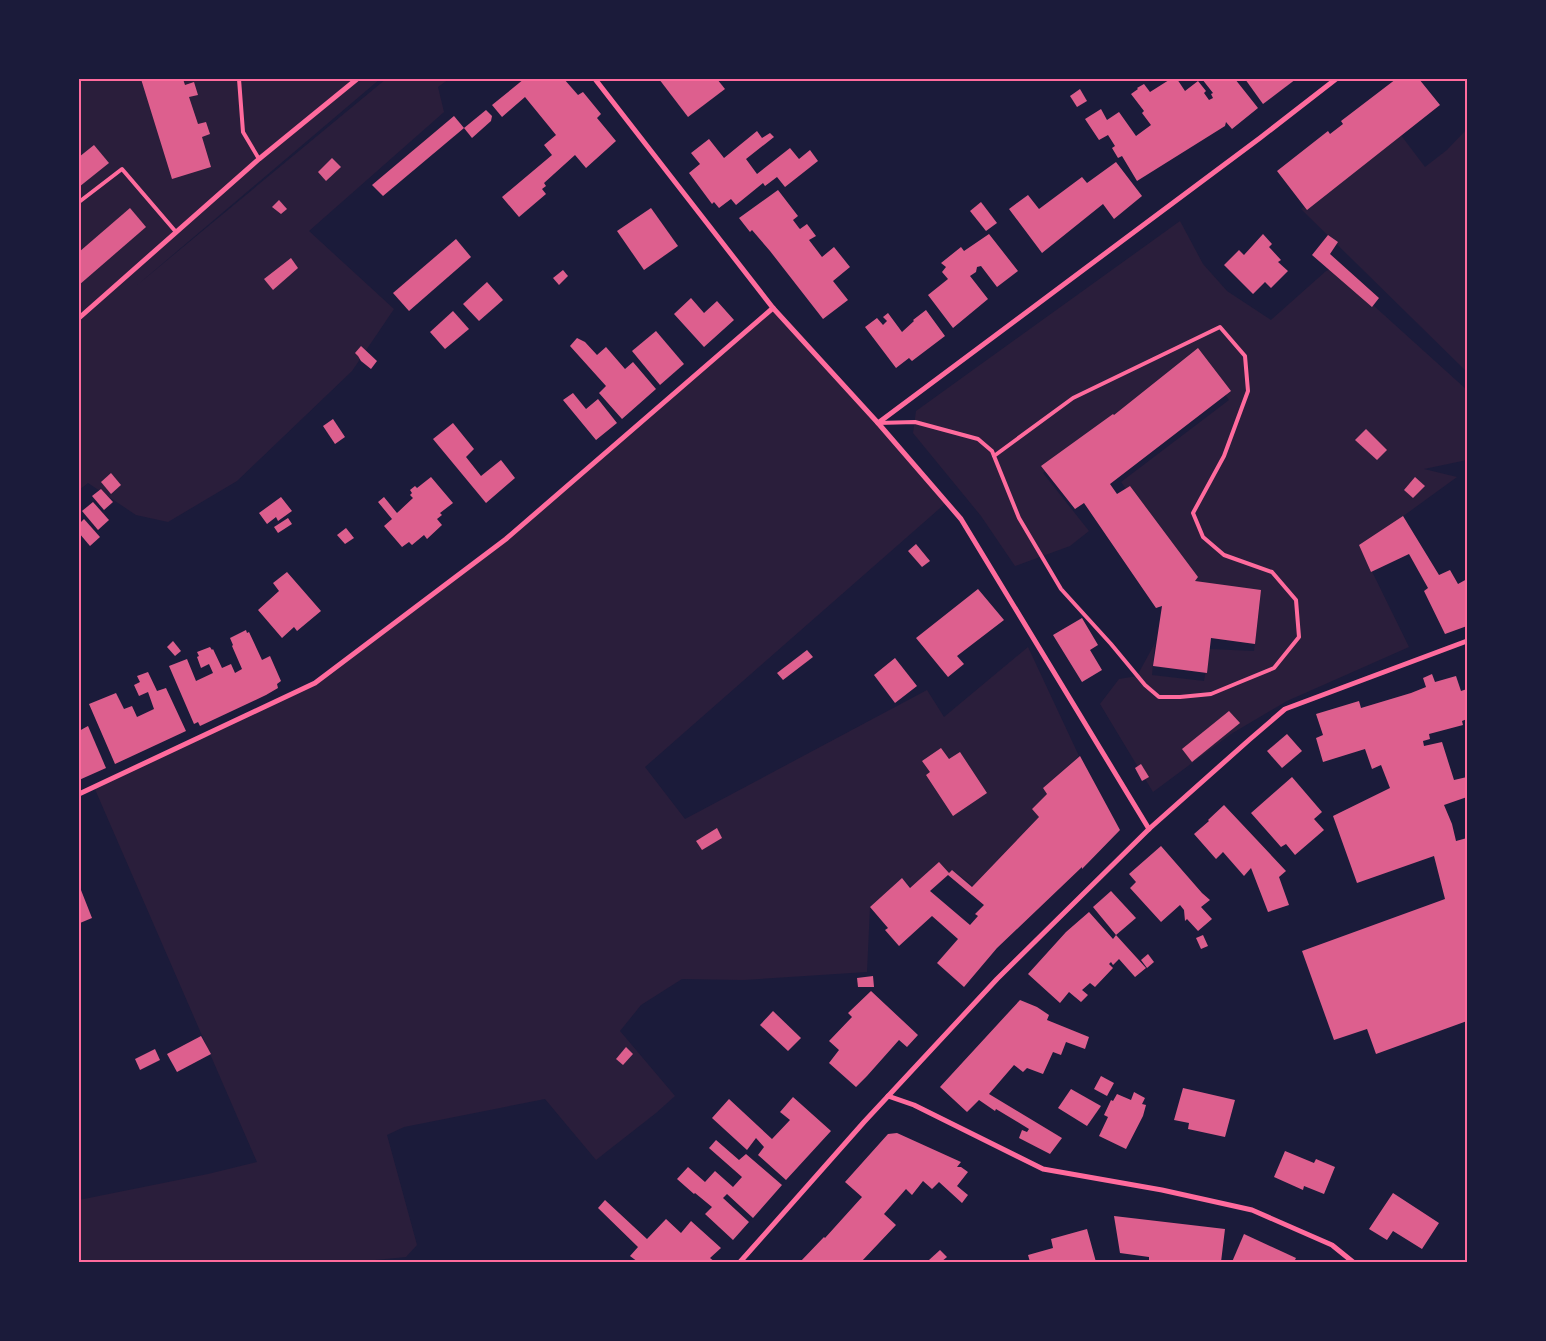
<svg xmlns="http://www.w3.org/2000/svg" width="1546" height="1341" font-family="Raleway,sans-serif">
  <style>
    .green { fill: #2a1e3b }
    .building { fill: #dd5f8e; fill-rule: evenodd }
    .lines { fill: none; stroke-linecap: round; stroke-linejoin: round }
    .service { stroke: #ff6b9d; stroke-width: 4 }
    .minor { stroke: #ff6b9d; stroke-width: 5 }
    .neatline { fill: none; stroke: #ff6b9d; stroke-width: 2 }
  </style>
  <rect width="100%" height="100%" fill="#1b1b3a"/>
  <!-- green -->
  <g class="green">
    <path d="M79 79H380L136 286 386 79H449L438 87 444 112 309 231 394 309 352 371 237 481 168 522 136 515 88 483 79 490Z"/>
    <path d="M1467 129V372L1301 209 1400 134 1425 167 1447 150Z"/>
    <path d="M1180 221 1203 264 1227 291 1271 320 1326 271 1332 268 1467 390V460L1424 469 1457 477 1402 517 1359 545 1409 647 1287 701 1231 734 1153 792 1100 704 1119 679 1137 676 1155 643 1152 675 1204 681 1209 649 1254 651 1260 600 1200 590 1121 482 1229 400 1194 351 1043 473 1089 531 1070 546 1015 566 981 516 913 433 916 411Z"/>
    <path d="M773 308 947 502 645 767 685 819 927 690 944 717 1028 647 1079 756 1043 788 1047 794 1032 809 1039 817 973 886 952 870 947 875 939 863 911 887 902 878 870 907 867 972 743 980 682 979 641 1005 620 1031 675 1096 656 1113 596 1160 545 1099 404 1127 387 1135 417 1245 406 1257 355 1262H79V1200L208 1174 257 1162 94 787 315 683 506 539Z"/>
  </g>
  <!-- building -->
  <g class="building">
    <path d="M141 79H183L185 85 194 82 198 95 189 97 198 124 206 122 210 134 202 137 211 167 172 179Z"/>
    <path d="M524 79H564L578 95 583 92 601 114 597 118 616 141 586 168 575 155 544 183 546 186 542 189 546 194 519 217 502 197 552 155 544 145 556 135 525 97 502 117 492 105Z"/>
    <path d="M659 79H717L725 89 688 117Z"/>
    <path d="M1169 79H1177L1185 91 1198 81 1206 91 1204 93 1209 100 1213 98 1211 94 1213 93 1202 79H1235L1258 108 1232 129 1226 122 1225 126 1137 181 1122 156 1118 158 1112 148 1115 146 1108 135 1099 140 1085 119 1101 109 1107 120 1119 112 1136 136 1151 125 1142 113 1144 111 1131 94 1138 89 1137 88 1144 84 1150 92 1169 80Z"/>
    <path d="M1245 79H1296L1263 104Z"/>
    <path d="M1396 79H1419L1440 105 1307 210 1277 171 1328 131 1330 134 1343 124 1341 121Z"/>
    <path d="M1080 89 1087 101 1077 107 1070 96Z"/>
    <path d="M486 110 492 116 491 121 472 138 464 128Z"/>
    <path d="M454 116 464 128 383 196 372 185Z"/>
    <path d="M757 131 762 138 770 133 774 137 746 159 757 174 790 148 799 159 810 150 818 161 785 187 777 177 765 186 763 183 736 205 731 199 719 208 714 202 712 204 689 173 700 164 691 153 709 139 724 158Z"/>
    <path d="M94 145 109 163 79 187V157Z"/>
    <path d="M332 158 341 167 326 181 318 172Z"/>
    <path d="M1116 162 1142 196 1114 219 1103 204 1042 253 1009 209 1028 195 1039 209 1082 177 1087 183Z"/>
    <path d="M778 190 798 216 793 220 799 228 800 229 807 224 816 236 809 240 822 257 834 247 850 267 833 281 848 300 823 319 770 251 752 230 750 232 739 218Z"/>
    <path d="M279 200 287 209 281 214 272 207Z"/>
    <path d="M981 202 997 223 986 231 970 211Z"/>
    <path d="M130 208 146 227 79 285V252Z"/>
    <path d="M651 208 678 246 644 270 617 231Z"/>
    <path d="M989 234 1018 271 997 287 981 266 977 267 976 272 970 276 988 299 953 328 928 295 948 279 942 272 946 267 941 263 961 247 964 251Z"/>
    <path d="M1263 234 1272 244 1269 247 1281 260 1278 262 1288 271 1271 288 1265 282 1253 294 1224 265 1239 250 1244 255Z"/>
    <path d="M1328 235 1338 242 1330 254 1379 298 1372 307 1312 255Z"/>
    <path d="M456 239 471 257 409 311 393 293Z"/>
    <path d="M291 258 298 268 273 290 264 279Z"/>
    <path d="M563 270 568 276 559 285 553 278Z"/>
    <path d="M487 282 503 300 479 321 463 304Z"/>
    <path d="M691 298 704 313 717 301 734 320 704 347 674 314Z"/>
    <path d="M926 310 945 336 912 361 909 358 896 368 865 327 877 318 883 325 887 321 883 317 888 313 902 332 914 321 913 320Z"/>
    <path d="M453 311 469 329 445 349 430 332Z"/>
    <path d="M656 331 684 364 660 385 632 351Z"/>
    <path d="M577 338 585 342 597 355 606 347 625 369 633 362 656 389 622 419 599 393 606 386 570 346Z"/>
    <path d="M361 346 377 361 371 369 361 361 358 356 355 353Z"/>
    <path d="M1198 348 1231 391 1110 484 1117 494 1130 486 1198 577 1195 581 1261 590 1255 644 1211 638 1207 673 1153 666 1162 606 1156 608 1084 503 1075 509 1041 466 1113 414 1114 415Z"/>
    <path d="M573 393 586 409 598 399 617 423 596 440 563 400Z"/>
    <path d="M333 419 345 437 335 444 323 426Z"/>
    <path d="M453 423 474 449 466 457 481 476 501 460 515 478 486 503 433 439Z"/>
    <path d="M1366 429 1387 450 1377 460 1355 440Z"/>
    <path d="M111 473 121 485 111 494 101 482Z"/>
    <path d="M431 477 453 503 440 513 442 515 437 519 442 525 427 539 424 535 412 545 409 542 402 547 384 526 392 519 378 502 384 497 397 513 413 498 410 495 412 493 410 490 415 486 417 488Z"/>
    <path d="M1415 477 1425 486 1413 498 1404 490Z"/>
    <path d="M101 489 113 502 104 510 92 496Z"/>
    <path d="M281 497 292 511 278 521 276 517 267 524 259 513Z"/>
    <path d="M93 502 109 520 98 530 82 511Z"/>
    <path d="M1403 516 1439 575 1450 570 1458 584 1467 579V626L1445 634 1424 591 1428 588 1409 554 1371 572 1359 545Z"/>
    <path d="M288 518 292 524 278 533 274 527Z"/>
    <path d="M84 519 100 537 90 546 79 533V524Z"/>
    <path d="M346 528 354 538 345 544 337 535Z"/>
    <path d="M916 544 930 561 922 567 908 551Z"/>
    <path d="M287 572 321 611 297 631 294 627 282 638 258 610 279 591 273 583Z"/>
    <path d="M978 589 1004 620 957 656 964 664 948 677 916 638Z"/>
    <path d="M1082 618 1098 645 1090 650 1102 670 1082 682 1053 635Z"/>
    <path d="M246 630 247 633 249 632 262 660 270 656 281 681 277 684 278 688 266 695 200 726 198 722 194 724 169 666 187 659 196 681 213 673 209 664 201 668 197 657 199 656 197 652 210 647 212 650 213 649 222 668 231 664 235 673 242 669 232 646 233 645 230 638Z"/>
    <path d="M173 641 181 651 175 656 167 647Z"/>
    <path d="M807 650 813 657 783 680 777 673Z"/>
    <path d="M895 658 917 686 895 703 874 675Z"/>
    <path d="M148 672 157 691 166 688 186 731 115 764 89 704 116 693 124 709 132 706 137 717 154 709 148 692 139 696 134 685 140 682 137 676Z"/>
    <path d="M1432 674 1435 682 1456 676 1461 691 1467 689V719L1462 721 1463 725 1429 734 1430 739 1423 741 1424 746 1442 742 1454 780 1467 777V797L1444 805 1452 824 1456 841 1467 838V875L1465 876 1467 885V1021L1376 1054 1367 1029 1334 1040 1302 951 1445 899 1434 856 1357 883 1333 816 1390 788 1381 765 1372 769 1365 749 1323 762 1316 738 1323 735 1316 714 1359 701 1361 708 1411 693 1426 687 1423 678Z"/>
    <path d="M1229 711 1240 723 1192 762 1182 749Z"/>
    <path d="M88 726 106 768 79 780V731Z"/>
    <path d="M1287 734 1302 751 1282 768 1267 751Z"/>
    <path d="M941 748 949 759 960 752 987 793 953 816 926 775 930 772 922 761Z"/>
    <path d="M1080 756 1120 830 1082 869V867L997 948 964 987 937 963 958 939 932 916 899 946 885 930 888 928 870 907 902 878 910 888 939 862 949 873 952 870 972 887 1039 817 1032 809 1047 794 1043 788ZM948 875 984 905 975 914 978 916 970 925 930 891Z"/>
    <path d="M1141 764 1149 777 1142 781 1135 768Z"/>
    <path d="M1292 777 1322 812 1314 819 1324 830 1295 855 1286 844 1281 847 1251 813Z"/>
    <path d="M1224 805 1286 871 1279 877 1289 905 1268 912 1251 868 1244 876 1223 852 1216 859 1194 834 1209 821 1208 820Z"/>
    <path d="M717 828 722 838 702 850 696 841Z"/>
    <path d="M1161 846 1202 893 1210 900 1201 907 1212 919 1198 931 1187 919 1185 921 1184 910 1180 905 1161 922 1130 888 1136 882 1129 874Z"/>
    <path d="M79 885 92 918 80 923 79 919Z"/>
    <path d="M1111 891 1136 918 1116 935 1093 907Z"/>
    <path d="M1089 912 1113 939 1116 935 1146 968 1135 977 1119 959 1113 965 1111 962 1109 964 1113 968 1095 987 1090 983 1082 990 1088 995 1081 1002 1069 992 1060 1003 1028 974 1066 932Z"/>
    <path d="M1203 935 1208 946 1201 949 1196 938Z"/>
    <path d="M1148 954 1154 962 1147 968 1141 960Z"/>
    <path d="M873 976 874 987H858L857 978Z"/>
    <path d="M871 991 918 1035 907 1047 899 1040 867 1076 856 1087 829 1063 839 1050 829 1041 852 1017 848 1013Z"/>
    <path d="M1020 1000 1037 1007 1049 1015 1047 1020 1089 1037 1085 1049 1066 1042 1061 1055 1053 1052 1043 1074 1027 1068 1023 1072 1014 1065 989 1094 1062 1138 1050 1154 1019 1138 1022 1130 1027 1132 1029 1129 996 1109 995 1111 979 1100 967 1112 940 1087Z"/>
    <path d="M773 1011 801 1038 788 1051 760 1025Z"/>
    <path d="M201 1036 211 1054 177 1072 167 1054Z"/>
    <path d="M626 1047 633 1054 623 1065 616 1059Z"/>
    <path d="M155 1049 160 1060 140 1070 135 1059Z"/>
    <path d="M1101 1076 1114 1083 1107 1096 1094 1089Z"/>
    <path d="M1183 1088 1235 1100 1225 1137 1188 1129 1189 1123 1174 1120Z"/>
    <path d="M1071 1089 1101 1106 1087 1126 1058 1108Z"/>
    <path d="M1134 1092 1145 1098 1142 1104 1146 1105 1143 1116 1126 1149 1099 1136 1108 1117 1104 1115 1111 1100 1113 1101 1117 1094 1131 1100Z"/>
    <path d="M793 1097 831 1131 786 1180 758 1155 764 1147 756 1138 747 1150 712 1118 729 1099 772 1139 790 1120 780 1112Z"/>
    <path d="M897 1133 961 1162 957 1167H961L968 1172 957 1186 968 1195 962 1203 939 1182 932 1189 923 1181 912 1195 906 1189 884 1214 896 1225 861 1262H800L824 1237 825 1238 862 1197 845 1182 888 1134Z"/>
    <path d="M716 1140 739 1160 746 1154 782 1185 753 1218 727 1194 723 1198 749 1222 733 1240 705 1214 712 1207 695 1193 694 1194 677 1179 688 1167 705 1182 715 1171 733 1187 742 1177 709 1148Z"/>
    <path d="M1285 1151 1314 1163 1316 1159 1335 1167 1324 1194 1304 1186 1303 1190 1274 1177Z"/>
    <path d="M1393 1193 1439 1223 1422 1249 1393 1231 1387 1240 1369 1229Z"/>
    <path d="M605 1200 647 1239 666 1219 681 1233 691 1221 721 1248 710 1258 715 1262H638L630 1256 638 1247 598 1208Z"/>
    <path d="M1114 1216 1225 1229 1221 1262H1149V1257L1120 1253Z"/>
    <path d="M1087 1229 1096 1262H1030L1028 1255 1053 1248 1051 1239Z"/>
    <path d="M1244 1234 1296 1258 1294 1262H1232Z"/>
    <path d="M940 1250 947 1257 941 1262H931L929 1260Z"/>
  </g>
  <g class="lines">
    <!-- service -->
    <g class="service">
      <path d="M239 79 243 132 259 159"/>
      <path d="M79 202 122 169 176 232"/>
      <path d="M878 423 915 422 978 439 992 451 1019 518 1061 589 1111 644 1145 685 1159 697H1180L1211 694 1240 682 1274 668 1299 637 1296 600 1272 572 1224 555 1203 537 1193 513 1224 456 1248 391 1245 356 1220 327 1073 398 994 456"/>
    </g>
    <!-- minor -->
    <g class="minor">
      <path d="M595 79 773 308 878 423 961 519 1149 829"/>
      <path d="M79 318 259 159 357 79"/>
      <path d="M878 423 1260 138 1336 79"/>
      <path d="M79 794 315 683 506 539 773 308"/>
      <path d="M888 1096 914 1105 1043 1169 1162 1190 1252 1210 1332 1245 1353 1262"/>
      <path d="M740 1262 864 1122 997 979 1149 829 1249 740 1285 709 1467 641"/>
    </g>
  </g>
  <!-- border -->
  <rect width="1546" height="1341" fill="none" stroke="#1b1b3a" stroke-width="160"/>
  <rect x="80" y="80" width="1386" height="1181" class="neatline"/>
</svg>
